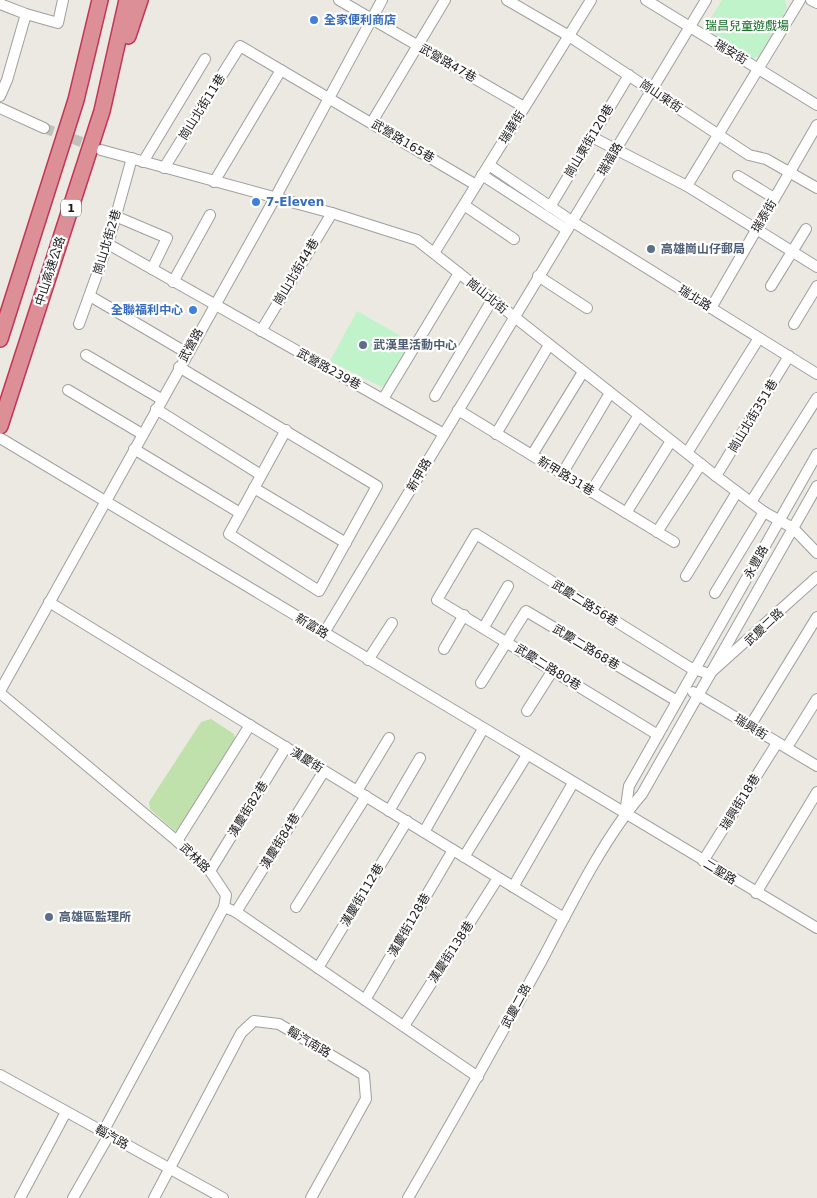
<svg xmlns="http://www.w3.org/2000/svg" width="817" height="1198" font-family="'DejaVu Sans','Noto Sans TC',sans-serif">
  <style>
    .grass { fill: #c0e1ab }
    .park { fill: #c1f3ca }
    .lines { fill: none; stroke-linecap: round; stroke-linejoin: round }
    .minor-tunnel { stroke: #c1c0b9; stroke-width: 10; stroke-dasharray: 10 5; stroke-linecap: butt }
    .minor-casing { stroke: #9f9f9f; stroke-width: 12 }
    .highway-casing { stroke: #c33457; stroke-width: 18 }
    .minor { stroke: #fff; stroke-width: 10 }
    .highway { stroke: #dc8f96; stroke-width: 15 }
    .shop-dot { fill: #3f7fe0; stroke: #fff; stroke-width: 2 }
    .service-dot { fill: #5c6f8a; stroke: #fff; stroke-width: 2 }
    .labels { text-anchor: middle; dominant-baseline: central; stroke-width: 4.5; stroke-linejoin: round; paint-order: stroke }
    .shield { fill: #fff; stroke: #5f5f5f; stroke-width: 1 }
    .shield-label { font-size: 11px; font-weight: bold; fill: #1b1b1b }
    .shop-label { font-size: 12px; font-weight: bold; fill: #366cbe; stroke: #fff; text-anchor: start }
    .park-label { font-size: 12px; fill: #156c25; stroke: #fff }
    .street-label { font-size: 12px; fill: #1b1b1b; stroke: #fff }
    .service-label { font-size: 12px; font-weight: bold; fill: #4e5e75; stroke: #fff; text-anchor: start }
  </style>
  <rect width="100%" height="100%" fill="#ebe9e1"/>
  <!-- grass -->
  <path class="grass" d="M211 719 234 734 235 740 181 829 175 831 150 809 149 802 201 722Z"/>
  <!-- park -->
  <g class="park">
    <path d="M722 0H785L787 8 760 55 753 59 708 32 705 27Z"/>
    <path d="M357 311 411 342 387 383 382 387 330 361Z"/>
  </g>
  <g class="lines">
    <!-- minor-tunnel -->
    <path class="minor-tunnel" d="M44 128 95 147"/>
    <defs>
      <g id="minor">
        <path d="M339 0 524 107"/>
        <path d="M507 0 569 36 749 155 766 159 817 188"/>
        <path d="M646 0 817 105"/>
        <path d="M800 0 687 186 817 267"/>
        <path d="M811 0 817 3"/>
        <path d="M0 4 26 14 58 23 63 0"/>
        <path d="M0 96 7 80 26 14"/>
        <path d="M0 108 44 128"/>
        <path d="M372 122 445 0"/>
        <path d="M592 137 687 186"/>
        <path d="M101 150 332 213 417 240 716 476 764 512 793 528 817 553"/>
        <path d="M143 162 205 59"/>
        <path d="M489 165 573 222 817 374"/>
        <path d="M164 168 240 46 476 185"/>
        <path d="M482 175 567 230"/>
        <path d="M738 176 774 198"/>
        <path d="M214 182 281 70"/>
        <path d="M464 205 514 239"/>
        <path d="M550 207 629 75"/>
        <path d="M115 216 167 238 152 269"/>
        <path d="M108 244 444 434"/>
        <path d="M434 253 591 0"/>
        <path d="M538 276 587 308"/>
        <path d="M173 282 210 215"/>
        <path d="M771 286 806 229"/>
        <path d="M90 296 187 353"/>
        <path d="M711 308 817 125"/>
        <path d="M79 324 108 244 132 158"/>
        <path d="M794 324 817 286"/>
        <path d="M261 331 332 213"/>
        <path d="M86 355 161 399"/>
        <path d="M179 367 377 486 319 591 229 534 286 430"/>
        <path d="M68 390 142 434"/>
        <path d="M435 396 492 300"/>
        <path d="M383 399 459 273"/>
        <path d="M156 409 261 475"/>
        <path d="M458 410 674 542"/>
        <path d="M496 434 549 345"/>
        <path d="M0 438 817 928"/>
        <path d="M134 449 240 513"/>
        <path d="M687 453 759 338"/>
        <path d="M532 455 583 372"/>
        <path d="M562 474 610 393"/>
        <path d="M716 476 789 356"/>
        <path d="M254 488 346 543"/>
        <path d="M591 492 639 415"/>
        <path d="M751 502 817 398"/>
        <path d="M626 513 671 441"/>
        <path d="M657 532 701 464"/>
        <path d="M686 576 737 492"/>
        <path d="M715 593 764 512"/>
        <path d="M49 602 564 918"/>
        <path d="M484 627 508 586"/>
        <path d="M324 633 706 0"/>
        <path d="M444 649 464 615"/>
        <path d="M368 660 392 623"/>
        <path d="M481 683 526 611 677 701"/>
        <path d="M0 691 275 198 382 0"/>
        <path d="M693 692 817 766"/>
        <path d="M0 693 177 841 210 871 226 895 224 907 103 1132"/>
        <path d="M527 711 553 670"/>
        <path d="M750 726 817 617"/>
        <path d="M658 735 437 600 476 534 689 667 709 674 817 577"/>
        <path d="M787 747 817 699"/>
        <path d="M357 791 389 738"/>
        <path d="M389 811 420 758"/>
        <path d="M625 813 629 786 817 454"/>
        <path d="M424 832 483 729"/>
        <path d="M177 841 250 725"/>
        <path d="M464 857 527 755"/>
        <path d="M703 861 777 743"/>
        <path d="M210 871 286 747"/>
        <path d="M513 887 573 783"/>
        <path d="M756 893 817 792"/>
        <path d="M224 907 236 912 478 1077"/>
        <path d="M296 907 366 796"/>
        <path d="M236 912 324 771"/>
        <path d="M318 968 407 821"/>
        <path d="M365 1000 453 850"/>
        <path d="M404 1026 498 878"/>
        <path d="M0 1075 223 1198"/>
        <path d="M20 1198 66 1112"/>
        <path d="M73 1198 109 1135"/>
        <path d="M154 1198 241 1033 254 1021 279 1024 364 1075 366 1099 311 1198"/>
        <path d="M408 1198C454 1119 498 1040 542 960 570 907 603 839 642 794L817 486"/>
      </g>
      <g id="highway">
        <path d="M128 36 140 0"/>
        <path d="M0 339 76 100 100 0"/>
        <path d="M0 426 102 111 127 0"/>
      </g>
    </defs>
    <!-- minor casing -->
    <use href="#minor" class="minor-casing"/>
    <!-- highway casing -->
    <use href="#highway" class="highway-casing"/>
    <!-- minor -->
    <use href="#minor" class="minor"/>
    <!-- highway -->
    <use href="#highway" class="highway"/>
  </g>
  <!-- markers -->
  <g class="shop-dot">
    <circle cx="314" cy="20" r="5"/>
    <circle cx="256" cy="202" r="5"/>
    <circle cx="193" cy="310" r="5"/>
  </g>
  <g class="service-dot">
    <circle cx="651" cy="249" r="5"/>
    <circle cx="363" cy="345" r="5"/>
    <circle cx="49" cy="917" r="5"/>
  </g>
  <g class="labels">
    <!-- shield labels -->
    <rect class="shield" x="61" y="199.5" width="20" height="17" rx="4"/>
    <g class="shield-label">
      <text x="71" y="208">1</text>
    </g>
    <!-- shop labels -->
    <g class="shop-label">
      <text x="324" y="20">全家便利商店</text>
      <text x="266" y="202">7-Eleven</text>
      <text x="183" y="310" text-anchor="end">全聯福利中心</text>
    </g>
    <!-- park labels -->
    <g class="park-label">
      <text x="747" y="26">瑞昌兒童遊戲場</text>
    </g>
    <!-- street labels -->
    <g class="street-label">
      <text transform="translate(731 52) rotate(31)">瑞安街</text>
      <text transform="translate(448 63) rotate(30)">武營路47巷</text>
      <text transform="translate(661 96) rotate(34)">崗山東街</text>
      <text transform="translate(202 107) rotate(-58)">崗山北街11巷</text>
      <text transform="translate(512 127) rotate(-58)">瑞華街</text>
      <text transform="translate(403 141) rotate(31)">武營路165巷</text>
      <text transform="translate(589 141) rotate(-59)">崗山東街120巷</text>
      <text transform="translate(610 159) rotate(-59)">瑞福路</text>
      <text transform="translate(764 216) rotate(-59)">瑞泰街</text>
      <text transform="translate(107 242) rotate(-73)">崗山北街2巷</text>
      <text transform="translate(50 271) rotate(-72)">中山高速公路</text>
      <text transform="translate(296 272) rotate(-59)">崗山北街44巷</text>
      <text transform="translate(487 296) rotate(39)">崗山北街</text>
      <text transform="translate(695 298) rotate(32)">瑞北路</text>
      <text transform="translate(191 345) rotate(-61)">武營路</text>
      <text transform="translate(329 369) rotate(29)">武營路239巷</text>
      <text transform="translate(753 416) rotate(-59)">崗山北街351巷</text>
      <text transform="translate(419 475) rotate(-60)">新甲路</text>
      <text transform="translate(566 476) rotate(31)">新甲路31巷</text>
      <text transform="translate(756 562) rotate(-61)">永豐路</text>
      <text transform="translate(585 603) rotate(32)">武慶二路56巷</text>
      <text transform="translate(312 626) rotate(31)">新富路</text>
      <text transform="translate(764 627) rotate(-43)">武慶二路</text>
      <text transform="translate(586 647) rotate(31)">武慶二路68巷</text>
      <text transform="translate(548 667) rotate(32)">武慶二路80巷</text>
      <text transform="translate(751 727) rotate(32)">瑞興街</text>
      <text transform="translate(307 760) rotate(32)">漢慶街</text>
      <text transform="translate(740 802) rotate(-58)">瑞興街18巷</text>
      <text transform="translate(248 809) rotate(-58)">漢慶街82巷</text>
      <text transform="translate(280 841) rotate(-58)">漢慶街84巷</text>
      <text transform="translate(195 858) rotate(44)">武林路</text>
      <text transform="translate(720 872) rotate(31)">二聖路</text>
      <text transform="translate(362 895) rotate(-59)">漢慶街112巷</text>
      <text transform="translate(409 925) rotate(-60)">漢慶街128巷</text>
      <text transform="translate(451 952) rotate(-57)">漢慶街138巷</text>
      <text transform="translate(516 1006) rotate(-62)">武慶二路</text>
      <text transform="translate(309 1042) rotate(31)">輜汽南路</text>
      <text transform="translate(112 1137) rotate(29)">輜汽路</text>
    </g>
    <!-- service labels -->
    <g class="service-label">
      <text x="661" y="249">高雄崗山仔郵局</text>
      <text x="373" y="345">武漢里活動中心</text>
      <text x="59" y="917">高雄區監理所</text>
    </g>
  </g>
</svg>
